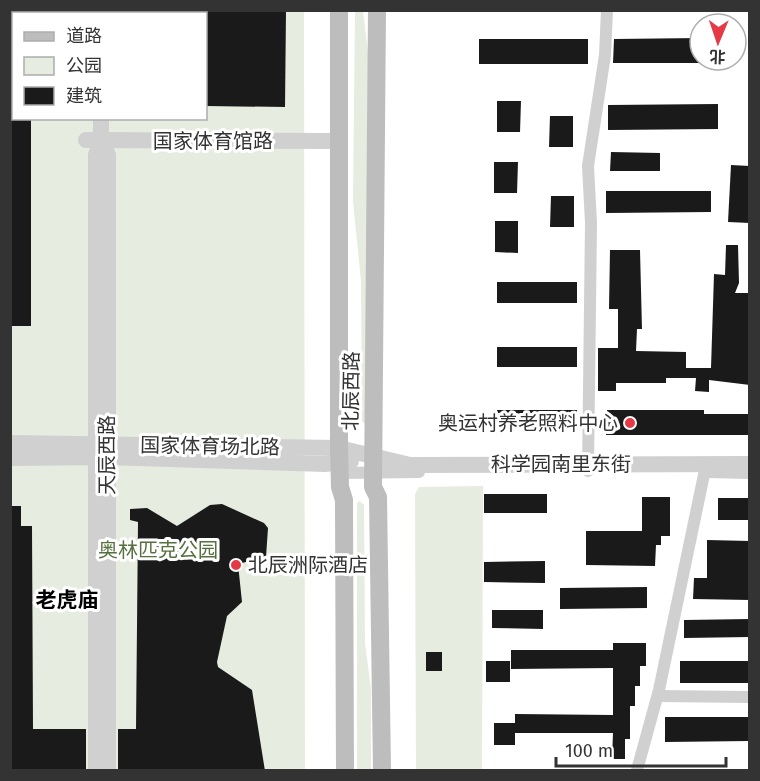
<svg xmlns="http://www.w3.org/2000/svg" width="760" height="781" font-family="'Fira Sans','Noto Sans SC',sans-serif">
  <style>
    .green { fill: #e6ecdf; fill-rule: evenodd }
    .building { fill: #1a1a1a }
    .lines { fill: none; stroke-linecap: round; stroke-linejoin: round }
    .minor { stroke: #d0d0d0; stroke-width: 12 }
    .tertiary { stroke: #d0d0d0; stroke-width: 16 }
    .secondary { stroke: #bdbdbd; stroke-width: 18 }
    .poi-dot { fill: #e63946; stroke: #fff; stroke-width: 2 }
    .labels { text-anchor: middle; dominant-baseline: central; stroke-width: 6; stroke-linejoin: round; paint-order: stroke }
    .street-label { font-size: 20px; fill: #333; stroke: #fff }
    .poi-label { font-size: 20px; fill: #333; stroke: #fff; text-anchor: end }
    .park-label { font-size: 20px; fill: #56703f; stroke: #fff }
    .neighbourhood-label { font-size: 21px; font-weight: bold; fill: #000; stroke: #fff }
  </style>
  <rect width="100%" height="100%" fill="#fff"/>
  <!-- green -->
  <g class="green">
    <path d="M10 11H304L305 770H11ZM14 14H206V118H14Z"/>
    <path d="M355 11H363L369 61 366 425 362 421 361 281 353 201Z"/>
    <path d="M483 486 482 770H416L415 494 419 487Z"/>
    <path d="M360 501 364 505 365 643 371 689V770H357V503Z"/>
  </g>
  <!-- building -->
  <g class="building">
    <path d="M206 10H286L285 107 206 106Z"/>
    <path d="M700 38V63H613L614 39Z"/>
    <rect x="479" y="39" width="109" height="25"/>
    <path d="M497 101H521L520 132H497Z"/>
    <path d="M718 104V129L608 130V105Z"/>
    <path d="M550 116H573V147H549Z"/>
    <rect x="10" y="118" width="21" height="208"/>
    <path d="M611 152 660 153V171H610Z"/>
    <path d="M494 162H518L517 193H494Z"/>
    <path d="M731 165 750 166V223L728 222Z"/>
    <path d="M606 191H711V212L606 213Z"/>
    <path d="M551 196H574V227H550Z"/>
    <path d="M495 221H518V253L495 252Z"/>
    <path d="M726 245H738L739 283 735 293H750V385L709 380V392L695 391 696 378H666V383H616V391H598V348H618V309H609L610 250H640L642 329H637L636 351 686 352V368H711L714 274 725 275Z"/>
    <rect x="497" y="282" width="80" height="21"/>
    <rect x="497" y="347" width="80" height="20"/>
    <rect x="497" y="410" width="80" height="19"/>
    <path d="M607 410H704V414H750V435H606Z"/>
    <rect x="484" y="494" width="63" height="19"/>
    <path d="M642 497H670V536H661V545H656L655 566 586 565V531H642Z"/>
    <rect x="718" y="498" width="32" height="22"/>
    <path d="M222 504 264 523 268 528 266 557 238 564 242 602 227 616 217 662 218 667 252 690 265 771H118V729H136L138 522 130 520V509L147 508 177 526 210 505Z"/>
    <path d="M10 506H21V526H32L33 729H86V771H10Z"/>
    <path d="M707 540 750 541V600L693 599 694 578H707Z"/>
    <path d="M545 561V583L484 582V562Z"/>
    <path d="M647 587V608L560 609V588Z"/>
    <path d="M492 610H543V629L492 628Z"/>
    <path d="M750 619V637L684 638V620Z"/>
    <path d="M613 643H646V666H640V686H635V706H630V739H625V759H612L613 733H515V745H494V723H515V714L613 715V668L511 669V650H613Z"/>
    <rect x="426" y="652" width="16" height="19"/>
    <rect x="486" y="661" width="24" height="21"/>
    <rect x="680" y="661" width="70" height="22"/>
    <path d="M665 717H750V741L665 742Z"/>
  </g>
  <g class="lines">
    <!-- minor -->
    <g class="minor">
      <path d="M588 471 591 223 588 166 605 55 607 10"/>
      <path d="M706 472 750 473"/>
      <path d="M339 473 419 472"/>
      <path d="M658 696 750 697"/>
      <path d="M637 770 659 690 706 465"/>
    </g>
    <!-- tertiary -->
    <g class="tertiary">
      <path d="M100 10V14"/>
      <path d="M86 140 339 141"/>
      <path d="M101 140 108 155V770"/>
      <path d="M10 443 339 448 410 465 750 464"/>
      <path d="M10 458 107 457 325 464 351 461"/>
      <path d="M96 770V155L101 140V118"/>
    </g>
    <!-- secondary -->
    <g class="secondary">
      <path d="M339 10V448L340 487 344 500 345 770"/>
      <path d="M377 10 373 487 378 497 382 770"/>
    </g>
  </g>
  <!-- markers -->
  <g class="poi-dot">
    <circle cx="630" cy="423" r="6"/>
    <circle cx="236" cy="565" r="6"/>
  </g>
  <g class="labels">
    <!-- street labels -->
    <g class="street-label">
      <text x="213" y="141">国家体育馆路</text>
      <text transform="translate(351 391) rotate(-89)">北辰西路</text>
      <text transform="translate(210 446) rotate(1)">国家体育场北路</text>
      <text transform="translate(107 455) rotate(-90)">天辰西路</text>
      <text x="561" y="464">科学园南里东街</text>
    </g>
    <!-- poi labels -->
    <g class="poi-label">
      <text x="618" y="423">奥运村养老照料中心</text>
      <text x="248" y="565" text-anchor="start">北辰洲际酒店</text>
    </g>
    <!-- park labels -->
    <g class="park-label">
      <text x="158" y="550">奥林匹克公园</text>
    </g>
    <!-- neighbourhood labels -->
    <g class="neighbourhood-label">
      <text x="67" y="600">老虎庙</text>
    </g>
  </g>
  <!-- border -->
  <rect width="760" height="781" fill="none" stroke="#333333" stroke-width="24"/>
  <!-- legend -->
  <rect x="12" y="12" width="195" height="108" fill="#ffffff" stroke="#adadad" stroke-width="1.5"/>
  <rect x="24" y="32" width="30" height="9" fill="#bdbdbd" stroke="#adadad" stroke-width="1.5"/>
  <text x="66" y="42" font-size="18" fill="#333333">道路</text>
  <rect x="24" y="57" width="30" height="18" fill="#e6ecdf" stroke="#adadad" stroke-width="1.5"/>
  <text x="66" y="72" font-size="18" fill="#333333">公园</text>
  <rect x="24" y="87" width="30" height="18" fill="#1a1a1a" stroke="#adadad" stroke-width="1.5"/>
  <text x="66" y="102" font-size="18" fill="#333333">建筑</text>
  <!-- north arrow -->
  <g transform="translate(718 42) rotate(182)"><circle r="28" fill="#ffffff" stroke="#adadad" stroke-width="1.5"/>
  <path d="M0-4.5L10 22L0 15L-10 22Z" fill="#e63946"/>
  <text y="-9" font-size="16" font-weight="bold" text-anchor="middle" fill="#333333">北</text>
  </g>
  <!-- scale -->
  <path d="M556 757v9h170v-9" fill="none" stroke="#333333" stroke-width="3"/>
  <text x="565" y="757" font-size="18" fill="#333333" stroke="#ffffff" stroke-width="4.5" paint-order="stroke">100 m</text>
</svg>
